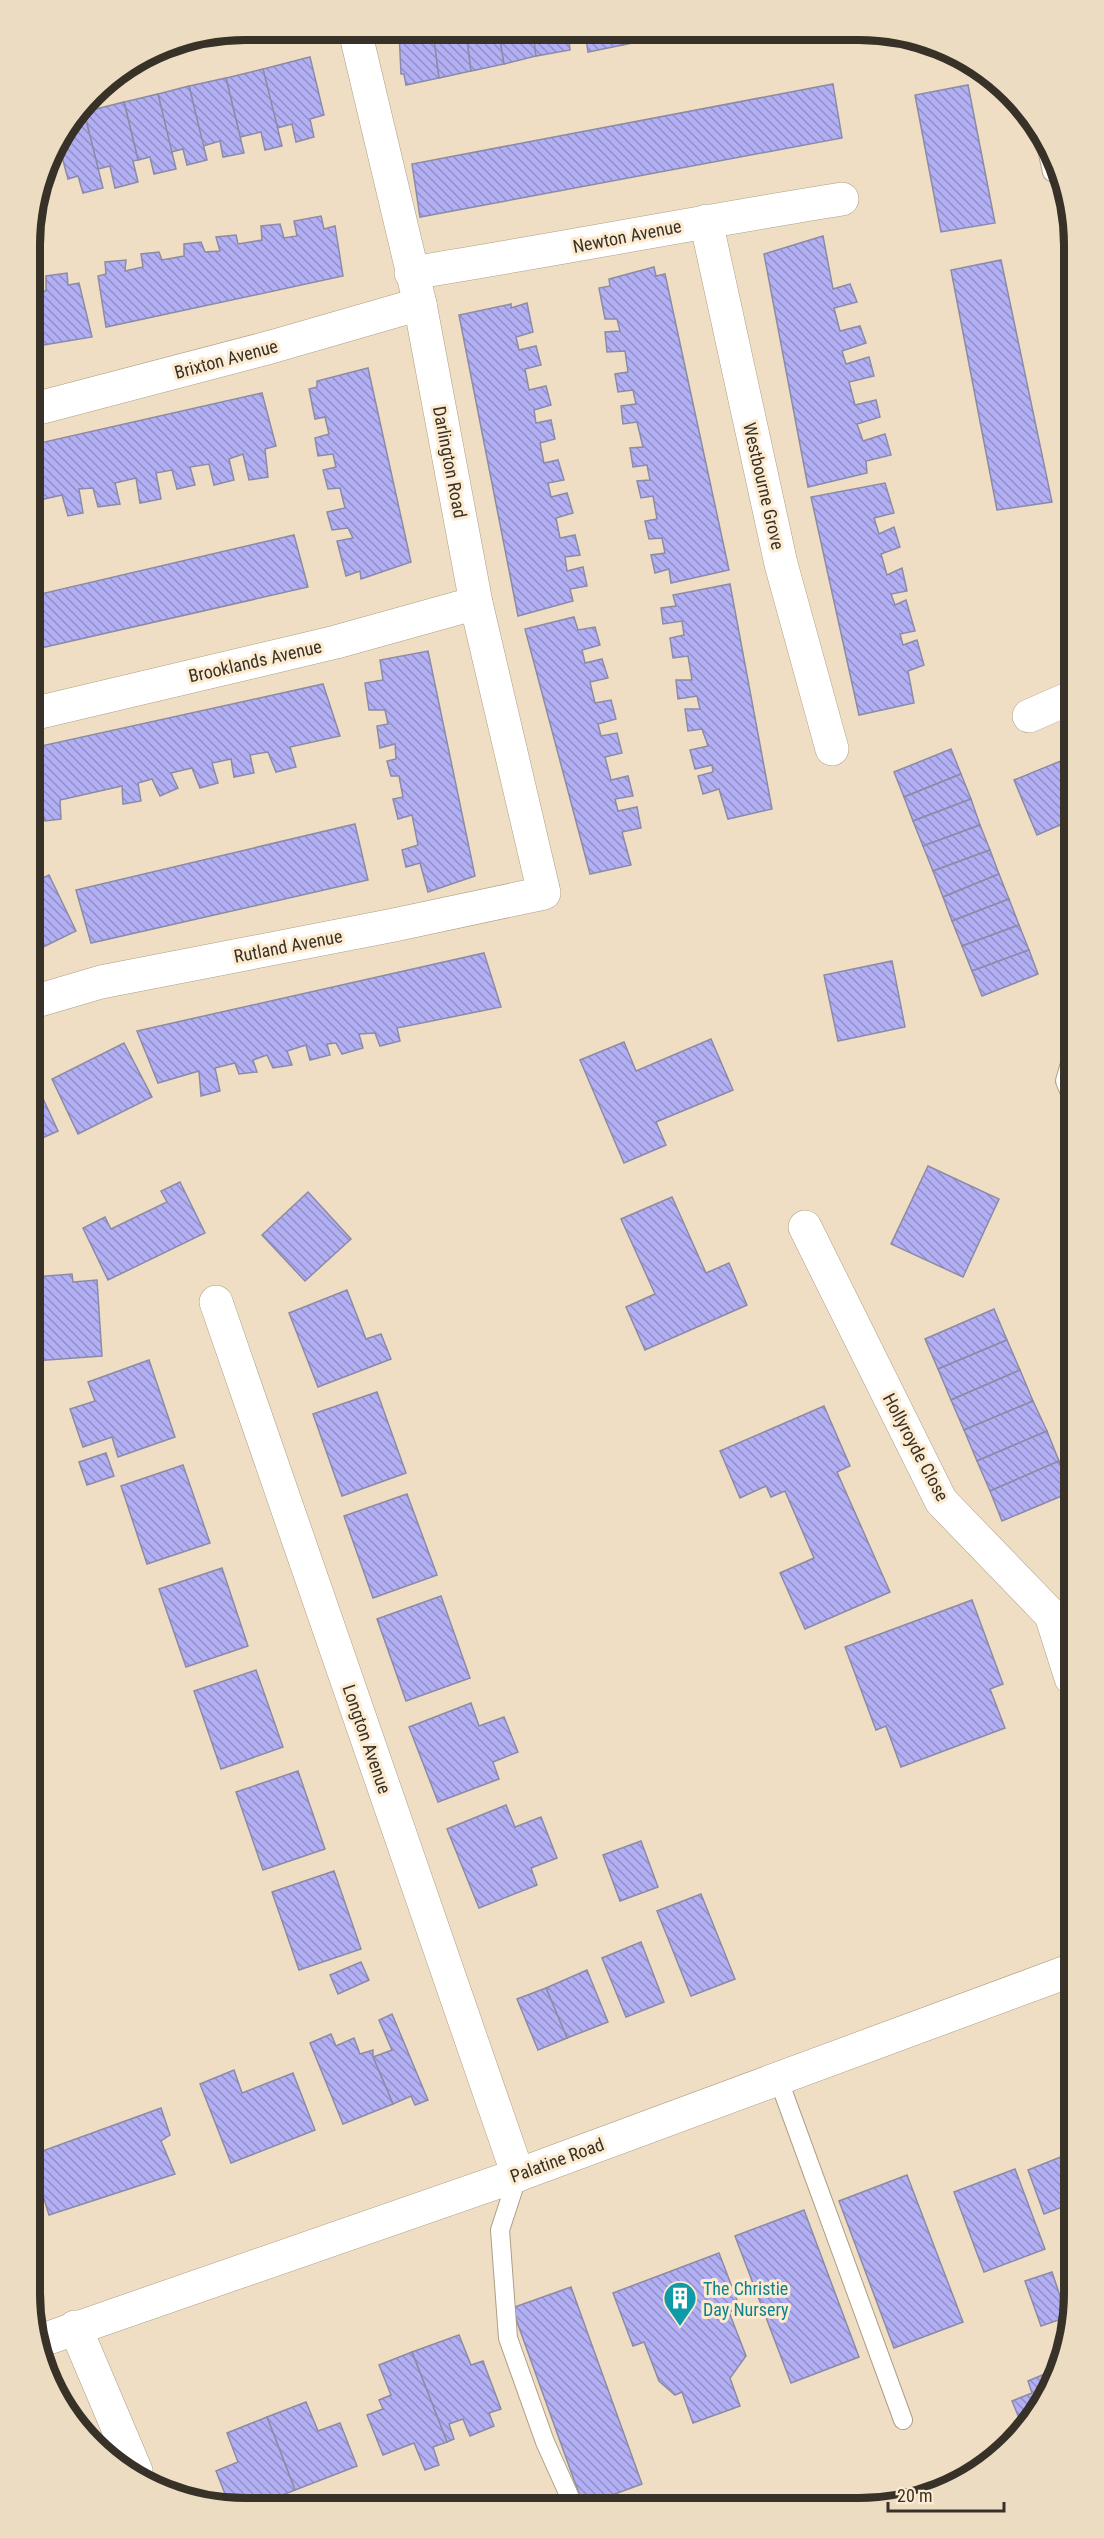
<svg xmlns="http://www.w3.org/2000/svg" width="1104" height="2538" font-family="'Roboto Condensed',sans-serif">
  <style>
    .building { fill: url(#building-back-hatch); stroke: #8c8ba6; stroke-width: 1.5 }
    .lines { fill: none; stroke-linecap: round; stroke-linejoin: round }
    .lane-casing { stroke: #ae9e85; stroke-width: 20 }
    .street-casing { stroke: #ae9e85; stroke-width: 34 }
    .secondary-casing { stroke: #ae9e85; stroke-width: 34 }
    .lane { stroke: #fff; stroke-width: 18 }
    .street { stroke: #fff; stroke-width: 33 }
    .secondary { stroke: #fff; stroke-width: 33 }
    .labels { text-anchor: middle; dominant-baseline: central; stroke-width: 6; stroke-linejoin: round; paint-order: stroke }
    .street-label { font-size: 18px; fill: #383127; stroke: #fcebd0 }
    .culture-label { font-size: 18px; fill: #0d838f; stroke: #fcebd0; text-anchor: start }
    .rim { fill: none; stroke: #383127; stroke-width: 8 }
  </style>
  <defs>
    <pattern id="building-back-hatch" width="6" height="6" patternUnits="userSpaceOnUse" patternTransform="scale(1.5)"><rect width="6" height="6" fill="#b2aff5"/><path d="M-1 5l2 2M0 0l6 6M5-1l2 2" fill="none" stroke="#928fc6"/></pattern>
  </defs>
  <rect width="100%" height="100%" fill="#efdec3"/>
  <!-- building -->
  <g class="building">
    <path d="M399 31H433L439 78 406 85 404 74H401Z"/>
    <path d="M433 31H466L471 71 439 78Z"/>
    <path d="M466 31 499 32 504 64 471 71Z"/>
    <path d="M499 32H533L536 56 504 64Z"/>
    <path d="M533 32H568L570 50 536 56Z"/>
    <path d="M585 32H621L623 45 588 52Z"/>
    <path d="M621 32 659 33V37L623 45Z"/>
    <path d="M310 57 324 115 310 119 314 137 296 142 292 124 277 128 263 69Z"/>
    <path d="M263 69 282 146 265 150 261 132 240 137 226 78Z"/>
    <path d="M226 78 244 153 223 157 220 141 203 146 189 86Z"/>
    <path d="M833 84 842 138 420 217 412 164Z"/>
    <path d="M968 85 995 223 941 232 915 95Z"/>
    <path d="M189 86 207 160 187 165 183 149 171 152 158 94Z"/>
    <path d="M158 94 176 169 154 174 150 157 138 160 124 102Z"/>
    <path d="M124 102 138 160 133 161 138 182 115 188 110 166 98 169 84 112Z"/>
    <path d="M81 112H84L103 188 83 193 78 176 68 179 58 142Z"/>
    <path d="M321 216 324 229 335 226 343 276 106 327 98 276 106 274 105 262 126 260 125 271 143 267 141 254 159 252 162 260 184 256V244L201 242 205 252 220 251 216 237 236 235 238 244 262 240 261 226 280 224 284 238 297 236 294 221Z"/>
    <path d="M823 236 833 289 850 284 857 302 834 308 840 331 860 326 866 343 842 351 846 364 869 357 874 376 849 382 855 405 876 400 880 417 857 424 863 441 885 434 891 455 866 461 867 473 808 487 764 254Z"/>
    <path d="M1001 260 1052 502 997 510 951 270Z"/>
    <path d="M654 267 656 276 665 274 729 570 671 583 669 569 655 573 651 555 665 553 662 538 649 539 645 521 657 519 653 496 641 498 637 481 650 480 647 465 633 467 630 448 643 447 637 422 623 424 621 406 636 404 633 390 618 392 615 374 628 372 625 351 607 352 605 332 620 331 617 319H605L599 288 610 286 609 279Z"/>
    <path d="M67 273 68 285 79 283 92 337 31 347V281H33L34 291H46V276Z"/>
    <path d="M527 303 533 332 516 337 519 350 536 346 541 365 525 369 529 390 546 386 551 405 534 410 536 423 551 420 555 439 540 443 544 463 558 460 564 480 548 483 551 497 567 493 573 513 556 518 560 538 575 535 580 555 565 557 567 571 583 567 587 586 570 589 573 601 518 616 459 315 511 304V308Z"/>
    <path d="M368 368 411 562 361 579 360 571 346 576 337 541 353 538 348 528 332 530 327 512 345 508 340 488 328 489 323 470 336 467 333 454 318 456 315 438 329 434 325 417 315 419 309 389 317 387V381Z"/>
    <path d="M262 393 276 446 265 449 268 477 249 480 243 454 229 459 234 480 214 485 209 464 190 467 195 485 177 489 172 470 156 473 161 499 140 503 136 478 115 483 120 504 98 507 93 488 79 489 83 513 68 516 62 495 31 502V445Z"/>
    <path d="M885 483 894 513 874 518 879 534 894 527 900 547 881 554 887 575 902 568 907 591 891 594 895 605 906 600 915 631 900 634 903 645 917 640 924 665 908 671 914 703 859 715 811 497Z"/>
    <path d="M294 535 308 587 32 650V596Z"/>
    <path d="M730 584 772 809 728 819 719 789 703 794 698 776 713 772 712 765 695 769 690 750 708 746 702 729 688 731 685 709H700L697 696 678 699 676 680H692L688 656 673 658 670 638 684 635 682 621 663 624 661 608 676 606 673 595Z"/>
    <path d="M574 617 578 630 595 627 600 645 582 650 585 663 602 659 608 678 590 682 595 703 611 700 616 719 598 724 601 736 617 733 622 753 605 757 611 780 628 776 633 796 615 799 618 811 637 807 641 828 622 832 631 865 590 874 525 629Z"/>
    <path d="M428 651 475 876 428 892 420 863 406 867 402 850 418 845 412 815 398 819 393 799 403 797 399 776H391L387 761 396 759 395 744 380 748 377 726 388 724 385 710H369L365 683 383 680 380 660Z"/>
    <path d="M323 684 340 736 290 747 296 767 276 772 268 752 250 755 254 773 234 777 231 759 212 763 218 783 200 788 192 768 171 773 178 788 160 796 152 779 138 783 141 801 123 804 122 786 60 800 61 819 45 821 40 804 32 805V748Z"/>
    <path d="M951 749 961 774 904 797 894 772Z"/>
    <path d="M1068 758 1069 836 1066 837 1060 825 1037 835 1014 780Z"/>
    <path d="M961 774 971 799 913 821 904 797Z"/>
    <path d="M971 799 980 825 923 846 913 821Z"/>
    <path d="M355 824 368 880 91 943 76 890Z"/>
    <path d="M980 825 990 850 933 871 923 846Z"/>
    <path d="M990 850 999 874 943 897 933 871Z"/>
    <path d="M999 874 1009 899 952 921 943 897Z"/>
    <path d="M49 875 76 931 33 952V883Z"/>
    <path d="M1009 899 1019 925 962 946 952 921Z"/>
    <path d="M1019 925 1029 950 972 971 962 946Z"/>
    <path d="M1029 950 1038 974 982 996 972 971Z"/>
    <path d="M484 953 501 1007 397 1028 400 1041 380 1046 375 1033 359 1034 363 1048 342 1054 336 1043 327 1044 330 1055 310 1060 306 1045 287 1051 292 1065 273 1068 267 1055 253 1060 257 1072 239 1074 235 1063 215 1068 220 1091 201 1096 199 1071 158 1083 137 1031Z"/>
    <path d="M892 961 905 1027 838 1041 824 975Z"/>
    <path d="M711 1039 733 1090 656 1122 666 1145 624 1163 580 1060 624 1042 636 1071Z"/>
    <path d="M124 1043 152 1097 78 1134 52 1079Z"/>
    <path d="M34 1079 58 1131 33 1142V1080Z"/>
    <path d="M928 1166 999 1199 963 1277 891 1244Z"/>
    <path d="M180 1182 205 1233 108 1280 83 1228 105 1217 111 1229 167 1202 161 1191Z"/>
    <path d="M308 1192 351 1239 305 1281 262 1235Z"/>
    <path d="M672 1197 706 1273 729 1263 747 1305 645 1350 626 1307 655 1294 621 1219Z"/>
    <path d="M72 1274 73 1282 97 1280 102 1356 34 1361V1277Z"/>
    <path d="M347 1290 366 1339 381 1334 391 1359 318 1387 289 1313Z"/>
    <path d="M994 1309 1007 1340 938 1369 925 1339Z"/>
    <path d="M1007 1340 1020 1370 951 1400 938 1369Z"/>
    <path d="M149 1360 175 1437 118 1457 112 1437 83 1447 70 1409 95 1401 88 1382Z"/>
    <path d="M1020 1370 1033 1401 964 1430 951 1400Z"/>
    <path d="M377 1392 406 1473 342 1496 313 1414Z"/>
    <path d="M1033 1401 1047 1431 977 1461 964 1430Z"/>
    <path d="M824 1406 850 1466 837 1472 890 1592 805 1629 780 1573 814 1558 785 1491 771 1497 766 1486 740 1498 720 1451Z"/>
    <path d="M1047 1431 1059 1461 990 1491 977 1461Z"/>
    <path d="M106 1453 114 1476 87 1485 79 1462Z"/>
    <path d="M1059 1461 1071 1492 1002 1521 990 1491Z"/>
    <path d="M183 1465 210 1543 147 1564 121 1486Z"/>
    <path d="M407 1494 437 1575 373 1598 344 1516Z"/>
    <path d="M222 1568 248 1646 186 1667 159 1589Z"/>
    <path d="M441 1596 470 1678 406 1701 377 1619Z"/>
    <path d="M972 1600 1003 1684 990 1689 1005 1728 901 1767 886 1726 876 1730 845 1647Z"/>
    <path d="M256 1670 283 1747 221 1769 194 1691Z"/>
    <path d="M471 1703 479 1726 504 1717 518 1752 493 1762 499 1779 438 1802 409 1727Z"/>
    <path d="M298 1771 325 1849 263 1870 236 1792Z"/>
    <path d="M506 1805 515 1827 541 1817 557 1858 531 1868 537 1885 479 1908 447 1829Z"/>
    <path d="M641 1841 658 1887 620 1901 603 1855Z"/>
    <path d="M334 1871 361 1949 299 1970 272 1892Z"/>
    <path d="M701 1894 735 1979 691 1996 657 1911Z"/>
    <path d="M641 1942 664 2002 626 2017 602 1958Z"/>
    <path d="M361 1962 369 1980 338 1994 330 1975Z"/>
    <path d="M587 1970 608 2022 567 2038 546 1988Z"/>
    <path d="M546 1988 567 2038 538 2050 517 1999Z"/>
    <path d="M392 2014 428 2100 415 2105 411 2096 393 2104 373 2057 392 2050 379 2020Z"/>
    <path d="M331 2034 336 2046 354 2038 360 2054 373 2050V2057L393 2104 343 2124 310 2043Z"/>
    <path d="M234 2070 242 2093 293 2073 315 2130 231 2163 200 2084Z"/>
    <path d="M161 2108 170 2135 161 2141 175 2174 49 2215 39 2183H37V2153Z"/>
    <path d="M1073 2152V2203L1044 2214 1028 2170Z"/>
    <path d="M1015 2169 1045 2249 984 2272 954 2192Z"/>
    <path d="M907 2175 963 2322 894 2348 839 2201Z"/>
    <path d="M804 2210 859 2357 791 2383 735 2236Z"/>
    <path d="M719 2253 740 2308 729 2312 746 2356 730 2378 740 2406 693 2423 682 2392 675 2395 659 2381 644 2342 633 2346 613 2293Z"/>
    <path d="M1052 2272 1067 2317 1041 2326 1025 2281Z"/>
    <path d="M571 2287 642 2484 593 2502H582L512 2308Z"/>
    <path d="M459 2335 471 2365 483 2361 501 2409 489 2413 494 2426 470 2436 463 2419 449 2424 454 2439 447 2442 412 2352Z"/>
    <path d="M412 2352 447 2442 433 2447 439 2465 425 2470 414 2443 383 2455 367 2415 383 2409 379 2400 391 2395 379 2365Z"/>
    <path d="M1059 2368 1058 2375 1024 2430 1012 2401 1032 2393 1028 2381Z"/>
    <path d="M306 2402 318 2431 340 2423 357 2466 295 2490 267 2417Z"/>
    <path d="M267 2417 295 2490 260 2504H229L216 2471 238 2462 227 2433Z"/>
  </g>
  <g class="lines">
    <defs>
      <g id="lane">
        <path d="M1046 144 1052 172 1058 171"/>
        <path d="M1069 1067 1065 1081 1070 1093"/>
        <path d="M778 2078 903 2420"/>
        <path d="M518 2175 500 2230 508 2338 545 2442 572 2502"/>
      </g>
      <g id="street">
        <path d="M706 221 781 564 832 749"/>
        <path d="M411 273C555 250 698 222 842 199"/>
        <path d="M31 410 271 347 420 304"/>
        <path d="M32 714 336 642 476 603"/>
        <path d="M1029 716 1068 699"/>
        <path d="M33 1002 101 982 394 925 544 893 476 603 420 304 355 31"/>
        <path d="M805 1227 941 1501 1051 1615 1071 1678"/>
        <path d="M216 1302 518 2175"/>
        <path d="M75 2327 136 2471"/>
      </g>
      <path id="secondary" d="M37 2342 518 2175 1072 1970"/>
    </defs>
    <!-- lane casing -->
    <use href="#lane" class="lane-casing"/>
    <!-- street casing -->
    <use href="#street" class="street-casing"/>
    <!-- secondary casing -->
    <use href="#secondary" class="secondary-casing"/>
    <!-- lane -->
    <use href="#lane" class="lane"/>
    <!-- street -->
    <use href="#street" class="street"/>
    <!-- secondary -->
    <use href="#secondary" class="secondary"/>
  </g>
  <!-- icons -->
  <defs>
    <symbol id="building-pin" viewBox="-11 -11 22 30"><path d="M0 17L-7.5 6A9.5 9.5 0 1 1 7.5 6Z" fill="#0f9aa8" stroke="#fcebd0"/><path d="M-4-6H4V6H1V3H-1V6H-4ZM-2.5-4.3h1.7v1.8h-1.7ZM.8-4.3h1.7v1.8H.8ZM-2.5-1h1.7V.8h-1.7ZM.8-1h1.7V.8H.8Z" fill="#fff"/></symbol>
  </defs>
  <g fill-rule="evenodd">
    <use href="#building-pin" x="661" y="2279" width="38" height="52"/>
  </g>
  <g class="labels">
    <!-- street labels -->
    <g class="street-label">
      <text transform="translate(627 236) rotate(-11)">Newton Avenue</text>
      <text transform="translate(226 359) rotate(-15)">Brixton Avenue</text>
      <text transform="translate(450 462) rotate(79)">Darlington Road</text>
      <text transform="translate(764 486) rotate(77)">Westbourne Grove</text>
      <text transform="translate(255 661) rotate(-13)">Brooklands Avenue</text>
      <text transform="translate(288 946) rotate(-11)">Rutland Avenue</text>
      <text transform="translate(916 1447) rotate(62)">Hollyroyde Close</text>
      <text transform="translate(367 1739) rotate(71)">Longton Avenue</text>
      <text transform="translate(557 2160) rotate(-20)">Palatine Road</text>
    </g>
    <!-- culture labels -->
    <g class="culture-label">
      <text x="703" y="2288">The Christie<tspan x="703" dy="21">Day Nursery</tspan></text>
    </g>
  </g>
  <!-- crop -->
  <path d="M0 0H1104V2538H0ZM245 40H859A205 205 0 0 1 1064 245V2293A205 205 0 0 1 859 2498H245A205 205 0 0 1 40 2293V245A205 205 0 0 1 245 40Z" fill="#ecdcc2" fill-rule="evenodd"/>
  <path class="rim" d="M245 40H859A205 205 0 0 1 1064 245V2293A205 205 0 0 1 859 2498H245A205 205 0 0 1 40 2293V245A205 205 0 0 1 245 40Z"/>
  <!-- scale -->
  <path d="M888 2502v9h116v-9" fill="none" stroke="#383127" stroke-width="3"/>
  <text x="897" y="2502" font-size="18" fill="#383127" stroke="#fcebd0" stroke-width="4.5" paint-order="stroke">20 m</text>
</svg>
